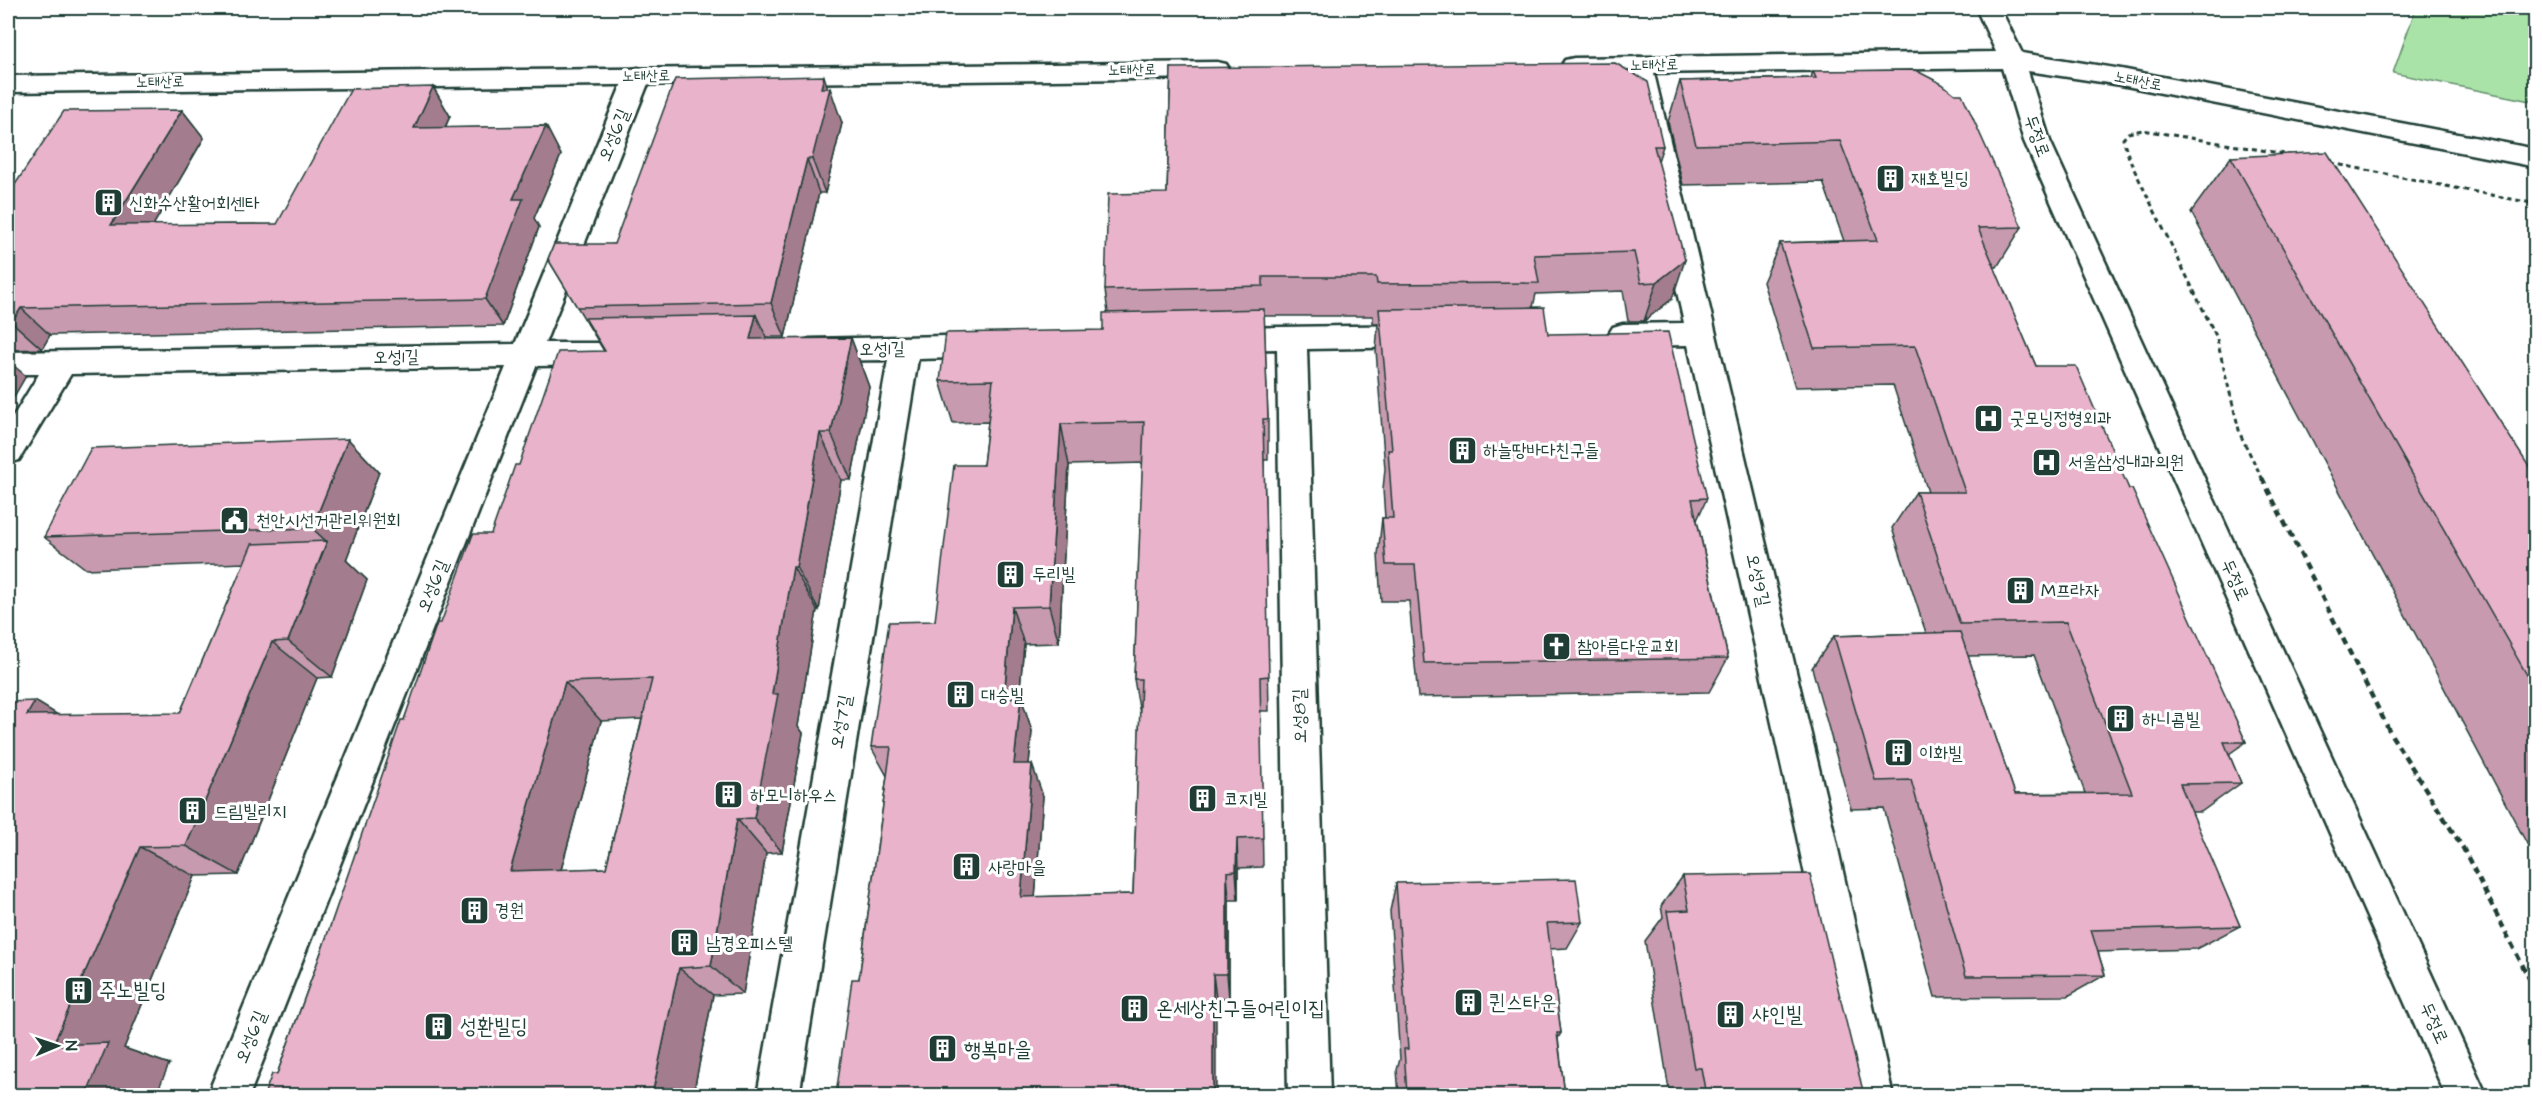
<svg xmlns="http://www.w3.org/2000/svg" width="2543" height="1103" font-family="'Architects Daughter','Poor Story',sans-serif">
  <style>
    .green { fill: #aae3a8; stroke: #64906e; stroke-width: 1.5 }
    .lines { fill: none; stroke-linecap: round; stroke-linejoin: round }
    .minor-casing { stroke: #1f3d34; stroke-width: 5 }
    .tertiary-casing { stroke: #1f3d34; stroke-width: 5 }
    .path-far1 { stroke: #1f3d34; stroke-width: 3; stroke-dasharray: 5 4; stroke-linecap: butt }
    .path { stroke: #1f3d34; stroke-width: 4.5; stroke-dasharray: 7 5; stroke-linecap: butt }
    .minor { fill: #fff; fill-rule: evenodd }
    .tertiary { fill: #fff; fill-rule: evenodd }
    .wall { fill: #c89aaf; stroke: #1f3d34; stroke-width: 1.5; fill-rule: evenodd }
    .shaded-wall { fill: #a37d8e; stroke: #1f3d34; stroke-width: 1.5 }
    .building { fill: #e9b3cb; stroke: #1f3d34; stroke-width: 1.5; fill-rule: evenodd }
    .labels { text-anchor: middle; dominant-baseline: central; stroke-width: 6; stroke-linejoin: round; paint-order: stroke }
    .far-street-label { font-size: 15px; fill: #1f3d34; stroke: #fff }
    .street-label { font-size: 18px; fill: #1f3d34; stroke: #fff }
    .poi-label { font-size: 18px; fill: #1f3d34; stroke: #fff; text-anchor: start }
    .near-poi-label { font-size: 21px; fill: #1f3d34; stroke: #fff; text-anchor: start }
  </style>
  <rect width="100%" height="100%" fill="#fff"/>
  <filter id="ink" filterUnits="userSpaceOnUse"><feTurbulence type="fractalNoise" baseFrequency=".0167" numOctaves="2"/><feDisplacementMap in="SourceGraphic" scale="12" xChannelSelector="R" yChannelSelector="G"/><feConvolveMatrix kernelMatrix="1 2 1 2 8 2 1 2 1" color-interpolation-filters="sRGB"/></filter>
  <g filter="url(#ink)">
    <!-- green -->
    <path class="green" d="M2416 8H2535V102L2393 73Z"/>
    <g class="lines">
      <defs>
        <g id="minor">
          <path d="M1639 57 1648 59 1652 65 1833 827 1893 1096H1851L1795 827 1688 345 1623 346 1613 343 1608 335 1613 327 1623 324 1684 323 1626 65 1630 59Z"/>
          <path d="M638 68 647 70 651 76 545 343H603L614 346 618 354 614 362 603 365 536 366 249 1096H207L506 367 71 374 19 460 8 464V425L39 374H8V352L515 344 625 76 629 70Z"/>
          <path d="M1421 325 1431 328 1436 336 1431 344 1421 347 1307 349 1330 1096H1288L1277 349 1221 350 1210 347 1206 339 1210 331 1221 328Z"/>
          <path d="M990 335 1001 338 1005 346 1001 354 990 357 918 359 799 1096H757L888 360 810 361 799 358 795 350 799 342 810 339Z"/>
        </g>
        <g id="tertiary">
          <path d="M1976 8H2000L2022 53 2121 69 2536 149V167L2121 85 2028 71 2050 141 2487 1096H2446L2024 141 2002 68 1574 74 1565 72 1561 66 1565 60 1574 58 1996 52Z"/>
          <path d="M1217 62 1226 64 1230 70 1226 76 1217 78 8 92V76Z"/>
        </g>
      </defs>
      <!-- minor casing -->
      <use href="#minor" class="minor-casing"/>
      <!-- tertiary casing -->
      <use href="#tertiary" class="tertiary-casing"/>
      <!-- path-far1 -->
      <g class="path-far1">
        <path d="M2331 163 2536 204"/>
        <path d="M2263 480 2240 434 2216 336 2130 161 2123 139 2128 133 2143 130 2291 155"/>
      </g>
      <!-- path -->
      <path class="path" d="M2262 478 2392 736 2463 848 2536 992"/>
      <!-- minor -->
      <use href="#minor" class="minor"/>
      <!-- tertiary -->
      <use href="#tertiary" class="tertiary"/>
    </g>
    <!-- wall -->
    <g class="wall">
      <path d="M1171 68 1663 146 1658 161 1672 299 1644 321H1628L1623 291 1536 294 1533 307 1548 334 1707 498 1697 520 1728 658 1709 692 1418 697 1409 601H1381L1378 555 1382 518H1385L1383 489 1385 469 1376 350 1378 323H1373V316H1264L1268 419V460H1264L1269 711H1260L1263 867 1238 868V900H1229V998H1216L859 979 887 776 871 747 935 621 983 465 988 422 953 423 940 381 1103 330 1108 313 1105 290 1167 193ZM1143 463 1134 679 1140 714 1133 894 1035 897 1043 796 1029 764 1032 731 1021 697H1019L1024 644 1059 643 1069 465Z"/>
      <path d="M1813 71 2022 227 1997 267H1994L2036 366 2129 489 2246 742 2229 754 2241 783 2201 812H2191L2240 926 2196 949 2098 952 2105 975 2068 996 1935 997 1884 808 1851 809 1812 668 1834 636 1926 633 1892 528 1916 492H1928L1893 385 1795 387 1763 282 1780 243 1844 241 1823 182 1683 185 1668 122 1680 81 1811 78ZM2034 655 2085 793 2015 794 1968 656Z"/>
      <path d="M433 87 450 116 445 128 546 126 561 155 534 218 539 227 503 326 50 335 42 349 8 350V195L182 110 204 138 153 225 277 224Z"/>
      <path d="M828 88 842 123 825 193H819L785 337H766L767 339 851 338 869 387 851 480H841L819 610H817L798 726 803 733 782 852 766 853 743 994 713 995 693 1095H264L277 1074 324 944 404 720 441 623 491 534 519 465 604 351 548 259 614 244ZM642 719 606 868 561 870 601 721Z"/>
      <path d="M2231 157 2535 476V859L2191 212Z"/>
      <path d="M348 439 379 472 346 560 367 580 332 677 317 678 238 875 195 876 124 1048 169 1064 8 1095 180 713 244 563 86 569 44 537Z"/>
      <path d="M1683 876 1864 1095H1677L1676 1090H1669L1645 941 1663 917 1661 906Z"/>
      <path d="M1396 883 1582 922 1567 948 1550 949 1561 1033 1558 1038 1565 1095H1399L1397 1070 1400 1059 1390 911Z"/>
    </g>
    <!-- shaded-wall -->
    <g class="shaded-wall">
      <path d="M824 76 829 92 830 88 842 123 825 193 812 159 821 88Z"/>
      <path d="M433 87 450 116 432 156 414 128Z"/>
      <path d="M182 110 204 138 137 253 111 225Z"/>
      <path d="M546 126 561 155 534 218 539 227 503 326 485 299 513 199Z"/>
      <path d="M807 159 819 193 785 337 771 303Z"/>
      <path d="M1685 260 1672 299 1644 321 1657 282Z"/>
      <path d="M21 308 50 335 42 349 12 322Z"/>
      <path d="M756 315 779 364 750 339Z"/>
      <path d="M851 338 869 387 851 480 831 433Z"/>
      <path d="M8 361 26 376 8 407Z"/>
      <path d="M1061 424 1069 465 1059 643 1049 606Z"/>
      <path d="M820 433 841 480 819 610 796 567Z"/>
      <path d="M348 439 379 472 346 560 367 580 332 677 288 641 327 542 312 528Z"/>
      <path d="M793 567 817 610 798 726 803 733 782 852 754 818 772 694Z"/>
      <path d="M1012 607 1024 644 1016 732 1004 698Z"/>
      <path d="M272 642 317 678 238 875 186 846Z"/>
      <path d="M565 682 601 721 552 903 510 871Z"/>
      <path d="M1021 697 1032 731 1026 796 1014 764Z"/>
      <path d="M35 701 91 735 27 715Z"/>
      <path d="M1032 764 1043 796 1033 924 1021 897Z"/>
      <path d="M737 819 766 853 743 994 711 966Z"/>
      <path d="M1237 839 1238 868V900L1236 871Z"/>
      <path d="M140 847 195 876 124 1048 169 1064 156 1095H86L53 1045Z"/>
      <path d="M1227 872 1229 900V998L1227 974Z"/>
      <path d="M679 968 713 995 693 1095H652Z"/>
      <path d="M1213 974 1216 998V1095H1213Z"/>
    </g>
    <!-- building -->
    <g class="building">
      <path d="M1615 63 1648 82 1663 146H1654L1685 260 1657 282 1641 283 1634 252 1534 255 1539 283 1377 284 1376 277H1263V286L1105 290 1108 194 1167 193 1171 68Z"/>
      <path d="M1915 70 1942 84 1955 94H1962L2022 227 1978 228 2036 366H2076L2129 489H2132L2246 742H2224L2241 783 2180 784 2240 926 2091 930 2105 975 1966 976 1911 780 1876 781 1834 636 1960 632 2015 794 2132 793 2066 622 1960 624 1916 492H1965L1915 346 1814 348 1780 243 1878 240 1840 141 1696 145 1680 81 1816 78 1813 71Z"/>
      <path d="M824 76 821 88H830L812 159H807L771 303 577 307 548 259 554 244H614L675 79Z"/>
      <path d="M433 87 414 128 546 126 513 199H523L485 299 21 308 12 322 8 323V195L64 111 182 110 111 225 277 224 351 89Z"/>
      <path d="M2327 152 2535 476V689L2231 157Z"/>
      <path d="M1544 307 1548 334 1668 332 1707 498 1692 499 1728 658 1424 663 1415 565H1386L1382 518H1393L1388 450H1392L1379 309Z"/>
      <path d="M1264 309 1268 419H1263L1269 676 1260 677 1263 838 1237 839 1236 871 1227 872V974H1213V1095H836L852 979H859L891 747H871L889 622 935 621 954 465H983L993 380 940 381 946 333 1103 330V313ZM1144 422 1134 679H1141L1133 894 1021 897 1032 764H1014L1021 697 1004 698 1012 607 1049 606 1061 424Z"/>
      <path d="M756 315 750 339 851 338 831 433H820L796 567H793L772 694H778L754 818 737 819 711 966 679 968 652 1095H264L272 1074H277L324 944 401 720H404L437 623H441L473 534H491L515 465H519L558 352 605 351 585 318ZM652 679 606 868 510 871 565 682Z"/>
      <path d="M348 439 312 528 44 537 91 448Z"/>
      <path d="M327 541 288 641 272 642 186 846 140 847 53 1045 108 1043 86 1095H8V702L35 701 27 715 180 713 252 544Z"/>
      <path d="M1810 874 1864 1095H1706L1701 1068H1694L1667 911 1689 910 1683 876Z"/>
      <path d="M1576 879 1582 922 1547 923 1561 1033H1557L1565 1095H1407L1404 1049H1408L1396 883Z"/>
    </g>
  </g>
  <!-- icons -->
  <defs>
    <symbol id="building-square" viewBox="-11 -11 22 22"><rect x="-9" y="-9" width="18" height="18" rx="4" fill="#1f3d34" stroke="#fff"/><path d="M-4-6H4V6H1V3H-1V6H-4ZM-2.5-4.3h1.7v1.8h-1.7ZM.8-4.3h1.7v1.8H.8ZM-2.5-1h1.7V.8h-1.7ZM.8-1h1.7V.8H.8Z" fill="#fff"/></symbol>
    <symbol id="hospital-square" viewBox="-11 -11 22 22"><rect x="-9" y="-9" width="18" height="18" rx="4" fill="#1f3d34" stroke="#fff"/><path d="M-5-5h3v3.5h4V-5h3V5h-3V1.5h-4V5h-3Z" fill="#fff"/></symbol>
    <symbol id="civic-square" viewBox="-11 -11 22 22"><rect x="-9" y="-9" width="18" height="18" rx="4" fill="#1f3d34" stroke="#fff"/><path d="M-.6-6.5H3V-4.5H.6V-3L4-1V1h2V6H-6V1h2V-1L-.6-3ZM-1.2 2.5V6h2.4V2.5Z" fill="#fff"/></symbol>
    <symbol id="church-square" viewBox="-11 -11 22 22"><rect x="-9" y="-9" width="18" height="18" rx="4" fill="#1f3d34" stroke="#fff"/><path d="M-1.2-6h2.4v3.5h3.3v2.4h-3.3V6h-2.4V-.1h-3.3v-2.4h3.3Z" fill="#fff"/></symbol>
  </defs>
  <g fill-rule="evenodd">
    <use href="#building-square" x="1874" y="162" width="33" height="33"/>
    <use href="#building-square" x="92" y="186" width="33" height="33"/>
    <use href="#hospital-square" x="1972" y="402" width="33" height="33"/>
    <use href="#building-square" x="1446" y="434" width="33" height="33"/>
    <use href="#hospital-square" x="2030" y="446" width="33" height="33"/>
    <use href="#civic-square" x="218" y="504" width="33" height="33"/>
    <use href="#building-square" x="994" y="558" width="33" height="33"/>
    <use href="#building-square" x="2004" y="574" width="33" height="33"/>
    <use href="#church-square" x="1540" y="630" width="33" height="33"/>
    <use href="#building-square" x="944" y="678" width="33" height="33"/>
    <use href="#building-square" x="2104" y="702" width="33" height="33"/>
    <use href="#building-square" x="1882" y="736" width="33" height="33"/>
    <use href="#building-square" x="712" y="778" width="33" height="33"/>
    <use href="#building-square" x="1186" y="782" width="33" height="33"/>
    <use href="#building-square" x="176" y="794" width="33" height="33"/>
    <use href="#building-square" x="950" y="850" width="33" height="33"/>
    <use href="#building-square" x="458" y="894" width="33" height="33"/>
    <use href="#building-square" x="668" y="926" width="33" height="33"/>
    <use href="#building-square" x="62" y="974" width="33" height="33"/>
    <use href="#building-square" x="1452" y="986" width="33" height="33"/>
    <use href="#building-square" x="1118" y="992" width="33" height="33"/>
    <use href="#building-square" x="1714" y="998" width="33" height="33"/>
    <use href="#building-square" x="422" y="1010" width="33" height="33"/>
    <use href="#building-square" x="926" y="1032" width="33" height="33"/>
  </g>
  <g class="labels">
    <!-- far-street labels -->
    <g class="far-street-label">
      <text transform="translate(1654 65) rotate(-1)">노태산로</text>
      <text transform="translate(1132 70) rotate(-1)">노태산로</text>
      <text transform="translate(646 76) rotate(-1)">노태산로</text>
      <text transform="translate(2138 81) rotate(11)">노태산로</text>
      <text transform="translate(160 82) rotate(-1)">노태산로</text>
    </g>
    <!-- street labels -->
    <g class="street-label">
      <text transform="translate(614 135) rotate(-68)">오성6길</text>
      <text transform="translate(2037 136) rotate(70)">두정로</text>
      <text transform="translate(882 349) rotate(-1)">오성1길</text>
      <text transform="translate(396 357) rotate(-1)">오성1길</text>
      <text transform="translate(1758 580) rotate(77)">오성9길</text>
      <text transform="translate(2235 580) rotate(66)">두정로</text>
      <text transform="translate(433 586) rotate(-68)">오성6길</text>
      <text transform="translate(1300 716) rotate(-91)">오성8길</text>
      <text transform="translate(841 722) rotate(-80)">오성7길</text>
      <text transform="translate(2434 1023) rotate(66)">두정로</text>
      <text transform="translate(251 1037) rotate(-68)">오성6길</text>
    </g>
    <!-- poi labels -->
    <g class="poi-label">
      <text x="1911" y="178">재호빌딩</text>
      <text x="129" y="203">신화수산활어회센타</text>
      <text x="2010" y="418">굿모닝정형외과</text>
      <text x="1483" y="450">하늘땅바다친구들</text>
      <text x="2068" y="462">서울삼성내과의원</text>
      <text x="256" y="520">천안시선거관리위원회</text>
      <text x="1032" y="574">두리빌</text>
      <text x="2041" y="590">M프라자</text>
      <text x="1577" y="646">참아름다운교회</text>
      <text x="981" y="695">대승빌</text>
      <text x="2142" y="719">하니콤빌</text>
      <text x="1919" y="753">이화빌</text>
      <text x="750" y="795">하모니하우스</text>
      <text x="1224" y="799">코지빌</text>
      <text x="214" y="811">드림빌리지</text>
      <text x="988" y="867">사랑마을</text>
      <text x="495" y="910">경원</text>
      <text x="706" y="943">남경오피스텔</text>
    </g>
    <!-- near-poi labels -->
    <g class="near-poi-label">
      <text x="99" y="990">주노빌딩</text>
      <text x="1489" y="1002">퀸스타운</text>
      <text x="1156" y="1008">온세상친구들어린이집</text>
      <text x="1752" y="1014">샤인빌</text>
      <text x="460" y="1026">성환빌딩</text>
      <text x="964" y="1049">행복마을</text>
    </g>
  </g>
  <!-- margin -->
  <rect width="2543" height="1103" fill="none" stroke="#fff" stroke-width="30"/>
  <rect x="15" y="15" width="2513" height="1073" fill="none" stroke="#1f3d34" stroke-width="2" filter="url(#ink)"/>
  <!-- north arrow -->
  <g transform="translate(57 1046) rotate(88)" stroke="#ffffff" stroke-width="4.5" paint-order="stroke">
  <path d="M0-4.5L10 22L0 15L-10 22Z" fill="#1f3d34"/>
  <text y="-9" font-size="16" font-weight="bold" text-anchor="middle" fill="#1f3d34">N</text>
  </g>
</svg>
